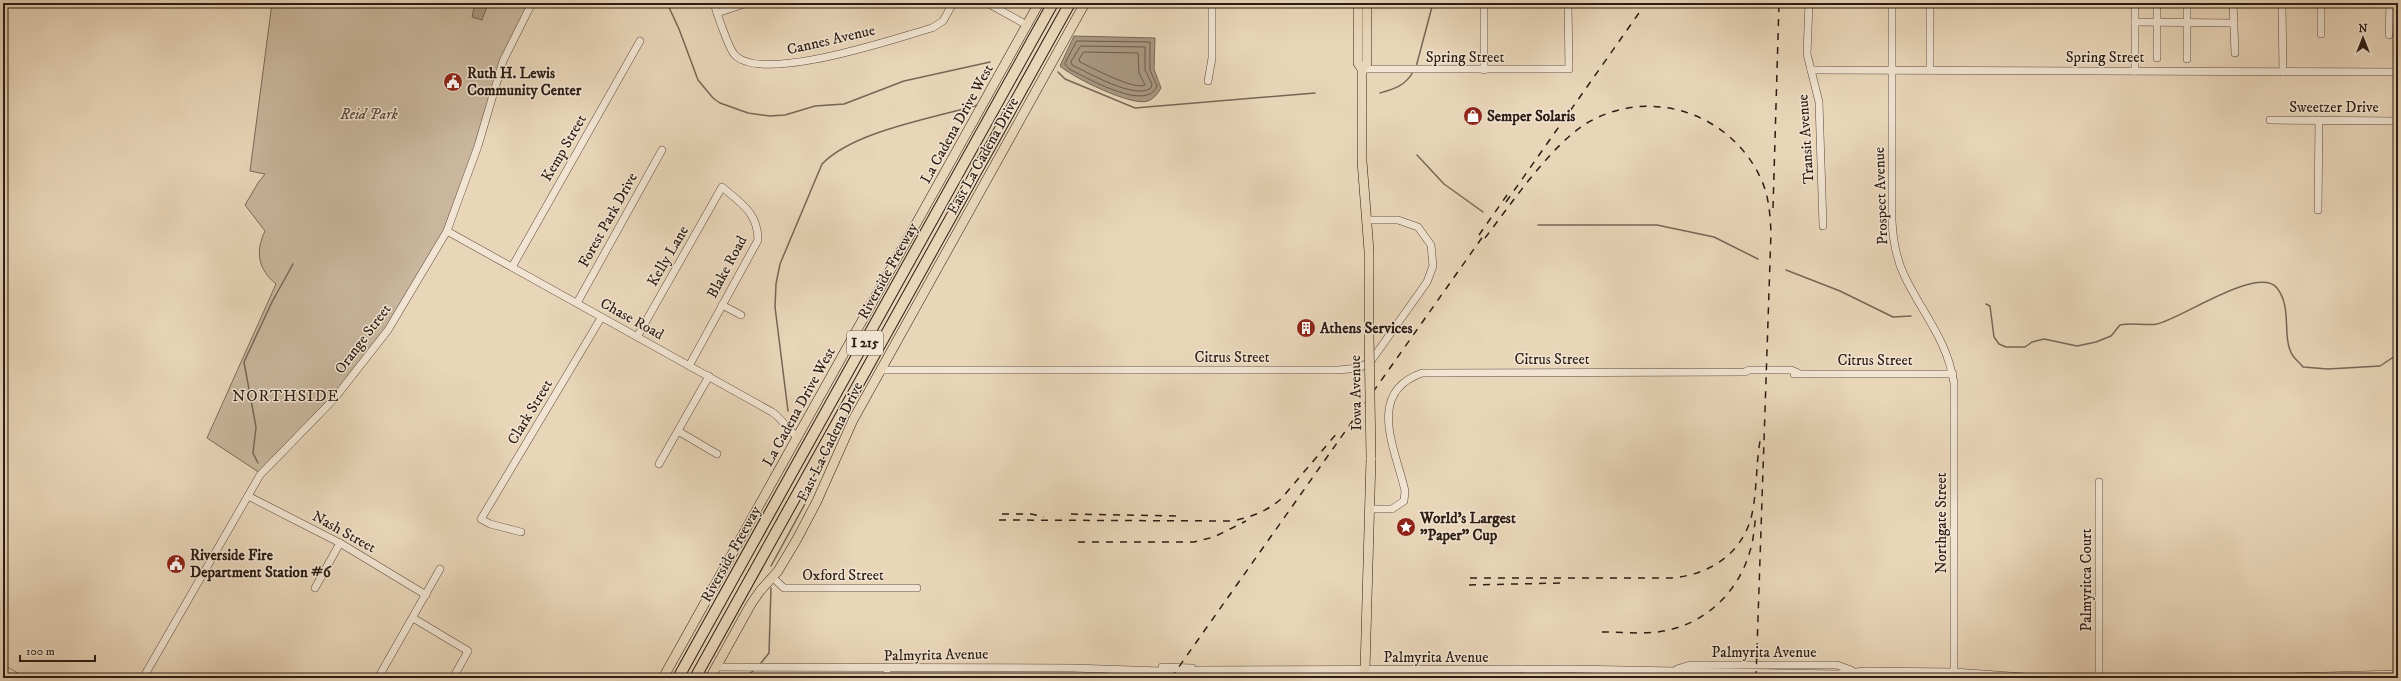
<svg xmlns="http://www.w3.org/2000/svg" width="2401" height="681" font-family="'IM FELL DW Pica',serif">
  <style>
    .green { fill: #c9b69d; stroke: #7b6958 }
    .water { fill: #a99781; stroke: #765 }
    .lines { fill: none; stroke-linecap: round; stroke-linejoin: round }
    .shore { stroke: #6b5a4a; stroke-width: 1 }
    .stream { stroke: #765; stroke-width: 1.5 }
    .minor-casing { stroke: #5c4a3c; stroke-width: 8 }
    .major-casing { stroke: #2d1c13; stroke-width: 10 }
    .highway-casing { stroke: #2d1c13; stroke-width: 12 }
    .minor { stroke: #f1e4d2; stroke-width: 7 }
    .major { stroke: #e9d6b9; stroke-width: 9 }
    .highway { stroke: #e9d6b9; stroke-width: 10 }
    .rail { stroke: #2d1c13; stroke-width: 1.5; stroke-dasharray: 7 7; stroke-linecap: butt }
    .major-bridge-casing { stroke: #2d1c13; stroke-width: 10; stroke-linecap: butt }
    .major-bridge { stroke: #e9d6b9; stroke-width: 9 }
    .labels { text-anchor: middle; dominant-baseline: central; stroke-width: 3; stroke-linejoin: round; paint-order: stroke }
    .shield { fill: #f1e4d2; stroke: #68584c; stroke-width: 1 }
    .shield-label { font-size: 14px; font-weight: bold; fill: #2d1c13 }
    .street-label { font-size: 15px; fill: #2d1c13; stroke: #f1e4d2 }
    .poi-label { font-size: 15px; font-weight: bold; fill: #2d1c13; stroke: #f1e4d2; text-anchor: start }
    .park-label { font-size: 15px; font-style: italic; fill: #5c4a3c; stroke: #f1e4d2 }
    .neighbourhood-label { font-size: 16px; letter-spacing: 1px; fill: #2d1c13; stroke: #f1e4d2 }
  </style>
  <rect width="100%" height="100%" fill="#e9d6b9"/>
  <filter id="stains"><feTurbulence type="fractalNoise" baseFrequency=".005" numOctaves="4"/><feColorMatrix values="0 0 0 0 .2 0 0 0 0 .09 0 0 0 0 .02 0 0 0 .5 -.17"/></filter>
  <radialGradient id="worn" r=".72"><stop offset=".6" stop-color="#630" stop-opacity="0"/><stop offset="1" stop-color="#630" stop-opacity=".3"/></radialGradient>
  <!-- green -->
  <path class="green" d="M272 3H530L501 58 476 144 441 237 393 319 332 398 260 473 207 438 276 284C258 269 255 252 265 231L245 205 258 183 265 174 250 171Z"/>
  <!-- water -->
  <g class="water">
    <path d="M475 3 488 4 482 20 472 17Z"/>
    <path d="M1074 36 1155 38 1154 69 1161 88C1158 93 1155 98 1148 101 1132 107 1072 77 1060 66Z"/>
  </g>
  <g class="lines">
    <!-- shore -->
    <g class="shore">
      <path d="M1077 41 1150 42V70L1157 86C1146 113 1086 77 1069 69L1065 64Z"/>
      <path d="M1081 46 1145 47V70L1152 84 1151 88C1135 100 1089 73 1072 65L1071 62Z"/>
      <path d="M1084 52 1138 53 1139 73 1145 85C1135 91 1091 67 1080 62L1079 60Z"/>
    </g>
    <!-- stream -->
    <g class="stream">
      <path d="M667 3 679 29 698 80 713 98 720 103 748 113 770 116 785 115 815 106 844 104 904 81 990 62"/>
      <path d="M1416 67 1433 3"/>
      <path d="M1058 72 1065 79 1135 108 1315 93"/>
      <path d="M1380 93C1394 89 1405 86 1413 72"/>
      <path d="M1417 155 1444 184 1483 212"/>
      <path d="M1538 225H1657L1714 237 1758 259"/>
      <path d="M1786 270 1840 291 1893 317 1911 316"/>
      <path d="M1986 304 1990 306 1994 337 1999 344 2006 347H2025L2032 342 2044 339 2077 346 2096 342 2111 336 2120 325C2132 322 2145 326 2157 324 2181 319 2258 265 2277 288 2293 308 2281 338 2293 356 2296 360 2300 363 2303 367L2328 369 2380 366 2398 354"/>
      <path d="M788 411 775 307 776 284 780 264 822 164C854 131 934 118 978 105"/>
      <path d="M258 463 253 453 256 427 244 362 272 302 293 264"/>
      <path d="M771 566 812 491 813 480"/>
      <path d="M761 663 769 653 771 588"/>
      <path d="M745 678 753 671"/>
    </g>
    <defs>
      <g id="minor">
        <path d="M714 3C717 14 728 46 734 54 760 85 896 38 932 28L943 21 953 3"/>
        <path d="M987 3 1027 25"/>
        <path d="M1484 3V70"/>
        <path d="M1809 3 1807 54 1819 102 1823 226"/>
        <path d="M1892 3V221C1893 240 1896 258 1904 275 1922 313 1947 339 1954 383V672"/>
        <path d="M2233 3 2235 53"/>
        <path d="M2282 3 2283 72"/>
        <path d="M2321 3V34"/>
        <path d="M717 13 747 3"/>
        <path d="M2135 22 2234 23"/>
        <path d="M2389 35 2390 3"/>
        <path d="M2157 58V3"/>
        <path d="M2187 59V3"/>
        <path d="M1362 69H1569L1568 3"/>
        <path d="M1811 70 2398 72"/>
        <path d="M1930 70V3"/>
        <path d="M2135 71V3"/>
        <path d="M1208 81 1212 58V3"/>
        <path d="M2270 120 2398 121"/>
        <path d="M2318 210 2319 120"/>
        <path d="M447 231 772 412C783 419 787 430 798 437"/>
        <path d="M512 267 640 41"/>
        <path d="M577 303 662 150"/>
        <path d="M722 305 741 315"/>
        <path d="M637 337 722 187C741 203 758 213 758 240L689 366"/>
        <path d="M881 370H1338L1359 368 1371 361 1427 282 1433 266 1431 245 1418 227 1398 220H1367"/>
        <path d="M1794 374H1953"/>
        <path d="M678 431 717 454"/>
        <path d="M659 464 709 376"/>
        <path d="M248 496 340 543 426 595"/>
        <path d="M1370 509H1392L1404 501 1405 491C1396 450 1365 393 1422 373L1745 372 1749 370H1791L1798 373"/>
        <path d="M521 532 490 524 481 519 601 318"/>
        <path d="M772 577 784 588H917"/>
        <path d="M315 588 340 543"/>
        <path d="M413 618 468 651 453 678"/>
        <path d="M716 667 1073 668 1191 672 1197 670 1572 669 1837 674 1865 671 1954 672 2025 677 2249 678 2398 674"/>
        <path d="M1162 667 1192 668"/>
        <path d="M1677 669 1690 665H1837L1851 670"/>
        <path d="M143 678 260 475 334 399 388 330 447 231 478 146 503 61 532 3"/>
        <path d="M378 678 440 569"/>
        <path d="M887 678V669"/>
        <path d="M2099 678V482"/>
      </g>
      <g id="major">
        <path d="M1358 3V63L1362 69V161L1369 251V335"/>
        <path d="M1362 69 1367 63V3"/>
        <path d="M3 670 17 678"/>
        <path d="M663 678 1039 3"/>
        <path d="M710 678 751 604 760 591 778 571 797 539 817 501 853 420 1085 3"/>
        <path d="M1360 678 1365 670 1371 458"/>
      </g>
      <g id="highway">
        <path d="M678 678 1053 3"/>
        <path d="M695 678 1070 3"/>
      </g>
    </defs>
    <!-- minor casing -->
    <use href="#minor" class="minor-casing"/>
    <!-- major casing -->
    <use href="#major" class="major-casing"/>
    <!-- highway casing -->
    <use href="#highway" class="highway-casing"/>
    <!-- minor -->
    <use href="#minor" class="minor"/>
    <!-- major -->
    <use href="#major" class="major"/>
    <!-- highway -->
    <use href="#highway" class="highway"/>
    <!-- rail -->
    <g class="rail">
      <path d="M1506 202 1646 3"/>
      <path d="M1773 208 1779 3"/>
      <path d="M1479 235 1507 195"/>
      <path d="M1485 238C1511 204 1551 145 1587 123 1650 86 1731 113 1761 179 1769 196 1770 214 1771 232L1756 678"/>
      <path d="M1002 514H1031L1044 517"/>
      <path d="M1071 514 1176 516"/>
      <path d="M999 520 1232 521C1251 517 1266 512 1281 499L1338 432"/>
      <path d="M1078 542H1194L1214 537 1246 521"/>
      <path d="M1470 578H1669C1708 576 1743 554 1752 514 1757 490 1756 465 1760 441"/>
      <path d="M1469 585 1562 583"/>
      <path d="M1602 632C1620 632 1639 634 1657 632 1702 627 1738 594 1750 551 1754 539 1754 527 1756 515"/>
      <path d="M1171 678 1486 232"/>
    </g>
    <defs>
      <path id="major-bridge" d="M1369 335 1371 458"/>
    </defs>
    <!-- major-bridge casing -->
    <use href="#major-bridge" class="major-bridge-casing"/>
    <!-- major-bridge -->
    <use href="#major-bridge" class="major-bridge"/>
  </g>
  <!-- icons -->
  <defs>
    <symbol id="civic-disc" viewBox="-11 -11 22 22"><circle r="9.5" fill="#8f2418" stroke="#f1e4d2"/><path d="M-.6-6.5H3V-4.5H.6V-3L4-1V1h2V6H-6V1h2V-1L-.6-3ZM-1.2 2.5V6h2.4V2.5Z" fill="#fff"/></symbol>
    <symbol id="shop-disc" viewBox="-11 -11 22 22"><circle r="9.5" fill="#8f2418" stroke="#f1e4d2"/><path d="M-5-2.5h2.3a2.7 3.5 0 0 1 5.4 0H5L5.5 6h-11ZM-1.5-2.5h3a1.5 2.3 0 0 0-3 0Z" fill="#fff"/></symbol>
    <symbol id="building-disc" viewBox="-11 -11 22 22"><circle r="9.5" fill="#8f2418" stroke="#f1e4d2"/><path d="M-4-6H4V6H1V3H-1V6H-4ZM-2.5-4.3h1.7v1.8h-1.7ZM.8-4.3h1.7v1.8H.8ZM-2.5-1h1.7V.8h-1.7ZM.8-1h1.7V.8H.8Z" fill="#fff"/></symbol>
    <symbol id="sight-disc" viewBox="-11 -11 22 22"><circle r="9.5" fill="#8f2418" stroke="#f1e4d2"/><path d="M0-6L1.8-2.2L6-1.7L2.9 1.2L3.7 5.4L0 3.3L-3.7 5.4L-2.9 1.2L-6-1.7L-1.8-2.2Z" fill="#fff"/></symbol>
  </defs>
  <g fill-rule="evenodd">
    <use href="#civic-disc" x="442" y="71" width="22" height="22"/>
    <use href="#shop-disc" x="1462" y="105" width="22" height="22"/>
    <use href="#building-disc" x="1295" y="317" width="22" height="22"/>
    <use href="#sight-disc" x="1395" y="516" width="22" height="22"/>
    <use href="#civic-disc" x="165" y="553" width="22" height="22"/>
  </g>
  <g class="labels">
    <!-- shield labels -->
    <rect class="shield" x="847" y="331" width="36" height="24" rx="3"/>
    <g class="shield-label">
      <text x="865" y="343">I 215</text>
    </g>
    <!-- street labels -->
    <g class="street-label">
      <text transform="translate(831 40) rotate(-13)">Cannes Avenue</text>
      <text x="1465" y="57">Spring Street</text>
      <text x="2105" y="57">Spring Street</text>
      <text x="2334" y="107">Sweetzer Drive</text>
      <text transform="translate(957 124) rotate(-61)">La Cadena Drive West</text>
      <text transform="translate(1806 139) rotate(-94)">Transit Avenue</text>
      <text transform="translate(564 148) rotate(-60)">Kemp Street</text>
      <text transform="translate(983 156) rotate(-61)">East La Cadena Drive</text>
      <text transform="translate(1881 196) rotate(-92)">Prospect Avenue</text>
      <text transform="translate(608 220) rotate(-61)">Forest Park Drive</text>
      <text transform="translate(668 256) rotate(-60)">Kelly Lane</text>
      <text transform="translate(727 267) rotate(-62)">Blake Road</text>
      <text transform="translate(888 271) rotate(-61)">Riverside Freeway</text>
      <text transform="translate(632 319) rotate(29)">Chase Road</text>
      <text transform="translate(363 339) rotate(-53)">Orange Street</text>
      <text x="1232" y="357">Citrus Street</text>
      <text x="1552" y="359">Citrus Street</text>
      <text x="1875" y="360">Citrus Street</text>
      <text transform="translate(1356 393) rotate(-91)">Iowa Avenue</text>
      <text transform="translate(799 407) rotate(-61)">La Cadena Drive West</text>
      <text transform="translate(530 412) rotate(-59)">Clark Street</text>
      <text transform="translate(830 442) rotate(-64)">East La Cadena Drive</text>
      <text transform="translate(1941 523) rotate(-90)">Northgate Street</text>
      <text transform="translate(344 532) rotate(29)">Nash Street</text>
      <text transform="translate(731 554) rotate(-61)">Riverside Freeway</text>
      <text x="843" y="575">Oxford Street</text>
      <text transform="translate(2086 580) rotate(-90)">Palmyritca Court</text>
      <text x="1764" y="652">Palmyrita Avenue</text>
      <text transform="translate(936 655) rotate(-1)">Palmyrita Avenue</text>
      <text x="1436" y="657">Palmyrita Avenue</text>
    </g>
    <!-- poi labels -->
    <g class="poi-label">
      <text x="467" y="73">Ruth H. Lewis<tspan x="467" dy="17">Community Center</tspan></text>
      <text x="1487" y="116">Semper Solaris</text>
      <text x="1320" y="328">Athens Services</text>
      <text x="1420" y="518">World's Largest<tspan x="1420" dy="17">"Paper" Cup</tspan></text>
      <text x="190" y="555">Riverside Fire<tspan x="190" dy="17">Department Station #6</tspan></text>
    </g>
    <!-- park labels -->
    <g class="park-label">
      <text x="369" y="114">Reid Park</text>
    </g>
    <!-- neighbourhood labels -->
    <g class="neighbourhood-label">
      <text x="286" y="396">NORTHSIDE</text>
    </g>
  </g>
  <!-- margin -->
  <rect width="2401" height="681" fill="none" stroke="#e9d6b9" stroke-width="16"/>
  <rect x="4" y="4" width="2393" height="673" fill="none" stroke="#2d1c13" stroke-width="2"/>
  <rect x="8" y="8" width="2385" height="665" fill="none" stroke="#2d1c13"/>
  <!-- north arrow -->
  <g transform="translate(2363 38)" stroke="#f1e4d2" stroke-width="3" paint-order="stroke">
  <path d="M0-3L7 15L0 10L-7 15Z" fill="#2d1c13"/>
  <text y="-6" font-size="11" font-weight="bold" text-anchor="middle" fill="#2d1c13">N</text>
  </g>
  <!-- scale -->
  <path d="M20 655v6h75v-6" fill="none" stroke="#2d1c13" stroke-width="2"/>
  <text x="26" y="655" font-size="12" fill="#2d1c13" stroke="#f1e4d2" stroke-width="3" paint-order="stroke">100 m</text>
  <rect width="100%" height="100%" filter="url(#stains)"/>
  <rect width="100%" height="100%" fill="url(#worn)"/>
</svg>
